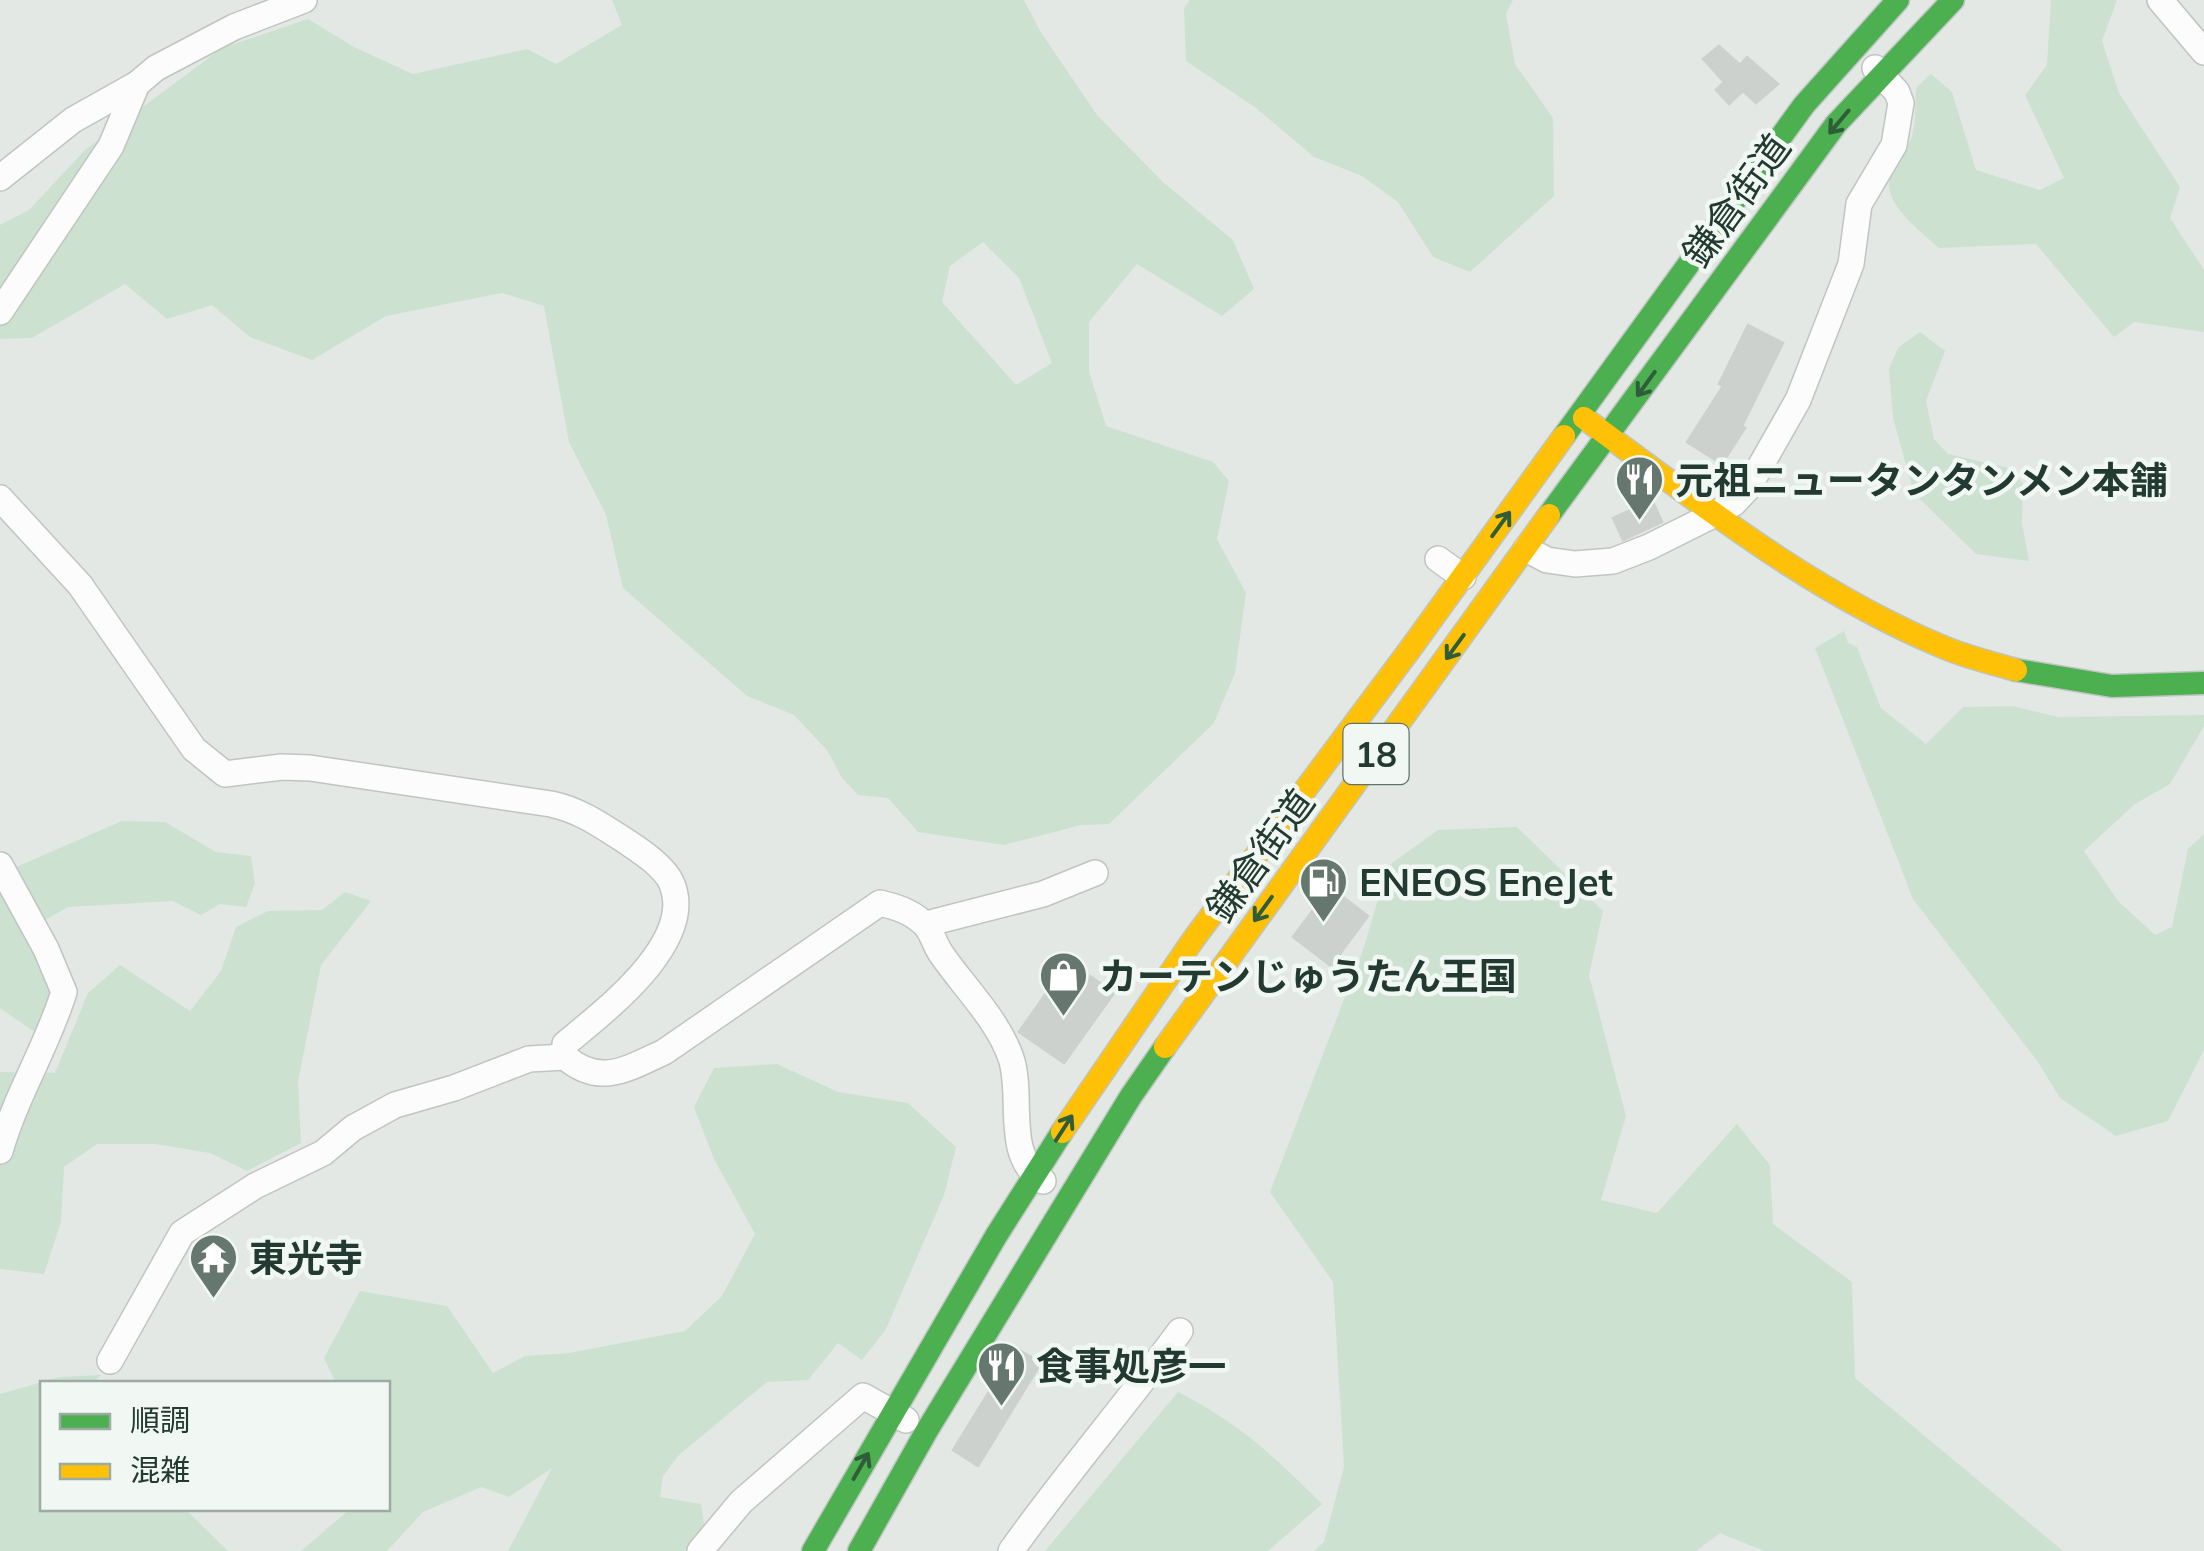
<svg xmlns="http://www.w3.org/2000/svg" width="2204" height="1551" font-family="Mulish,'Noto Sans JP',sans-serif">
  <style>
    .green { fill: #cce1d0; fill-rule: evenodd }
    .building { fill: #ccd1ce; stroke: #ccd1ce; stroke-width: 2.5 }
    .lines { fill: none; stroke-linecap: round; stroke-linejoin: round }
    .street-casing { stroke: #c0c5c2; stroke-width: 28 }
    .fast-casing { stroke: #bfc6c2; stroke-width: 25 }
    .slow-casing { stroke: #bfc6c2; stroke-width: 25 }
    .street { stroke: #fbfcfb; stroke-width: 25 }
    .fast { stroke: #4caf50; stroke-width: 22 }
    .slow { stroke: #ffc107; stroke-width: 22 }
    .oneway { stroke: #2f5d3a }
    .labels { text-anchor: middle; dominant-baseline: central; stroke-width: 9; stroke-linejoin: round; paint-order: stroke }
    .shield { fill: #f1f7f3; stroke: #60736b; stroke-width: 2.5 }
    .shield-label { font-size: 35px; font-weight: bold; fill: #223a31 }
    .street-label { font-size: 38px; fill: #223a31; stroke: #f1f7f3 }
    .poi-label { font-size: 38px; font-weight: bold; fill: #223a31; stroke: #f1f7f3; text-anchor: start }
  </style>
  <rect width="100%" height="100%" fill="#e3e8e5"/>
  <!-- green -->
  <g class="green">
    <path d="M612 0H1024L1040 31 1097 115 1164 183 1233 240 1254 289 1222 316 1137 264 1089 322V371L1106 426 1213 462 1229 481 1217 539 1246 593 1235 673 1214 723 1109 824 1081 825 1004 845 918 832 888 798 858 795 842 778 827 750 794 715 747 696 623 588 606 515 569 442 544 306 502 293 386 316 312 360 250 337 212 305 167 319 125 284 32 338 0 339V225L29 210 85 150 222 48 308 19 356 48 413 74 527 49 556 64 622 25ZM983 242 1019 278 1052 363 1016 385 942 302 950 266Z"/>
    <path d="M1190 0H1513L1506 14 1515 64 1553 118 1554 196 1470 272 1433 257 1398 202 1362 176 1314 157 1256 108 1186 61 1184 8Z"/>
    <path d="M2051 0H2117L2102 41 2119 93 2180 187 2170 218 2204 270V332L2134 322 2114 337 2036 244 1939 248C1921 231 1877 201 1892 171 1898 159 1908 150 1912 136 1916 122 1915 104 1916 88L1931 74 1952 92 1976 170 2040 190 2064 178 2025 95 2047 65Z"/>
    <path d="M1920 332 1945 351 1926 401 1934 439 1948 454 2009 468 2023 484 2022 523 2029 561 1976 554 1914 493 1893 418 1889 369 1898 348Z"/>
    <path d="M1844 631 1848 643 1857 647 1881 708 1926 744 1963 707 2013 706 2058 717 2204 715V726L2170 784 2135 804 2084 851 2118 901 2155 935 2172 927 2188 849 2204 834V1050L2168 1121 2116 1136 2060 1098 2038 1062 1913 899 1815 648Z"/>
    <path d="M122 821 165 822 216 852 251 856 255 883 246 907 220 904 201 915 173 901 68 907 29 929 54 987 36 1033 0 1008V874Z"/>
    <path d="M1517 827 1603 911 1589 975 1626 1116 1601 1200 1657 1213 1737 1124 1770 1165 1773 1224 1852 1282 1855 1378 2063 1551H1764L1720 1533 1696 1551H1314L1324 1542 1344 1467 1333 1282 1270 1192 1363 950 1388 866 1438 830Z"/>
    <path d="M345 892 371 901 321 965 298 1082 301 1143 247 1171 210 1153 155 1144H97L64 1167 61 1222 44 1274 0 1269V1072L55 1073 88 993 120 965 190 1011 221 971 236 927 268 911 322 910Z"/>
    <path d="M777 1064 838 1092 908 1103 956 1147 944 1195 886 1329 862 1360 838 1343 808 1380 767 1382 679 1455 663 1476 660 1497 701 1504 708 1551H508L552 1468 509 1497 481 1487 423 1512 387 1551H301L350 1509 388 1508V1384L336 1383 324 1358 360 1291 447 1306 493 1373 525 1356 569 1353 685 1331 722 1296 755 1234 714 1159 694 1107 714 1068Z"/>
    <path d="M101 1375 92 1383 42 1384V1508L185 1509 228 1551H0V1394L60 1377Z"/>
    <path d="M1178 1392C1239 1423 1274 1456 1322 1504L1268 1551H1045Z"/>
  </g>
  <!-- building -->
  <g class="building">
    <path d="M1719 46 1740 65 1747 57 1778 84 1756 103 1743 91 1729 104 1716 90 1724 82 1703 59Z"/>
    <path d="M1748 325 1783 343 1742 426 1745 428 1722 464 1687 442 1723 386 1719 384Z"/>
    <path d="M1652 500 1662 522 1623 540 1613 518Z"/>
    <path d="M1330 887 1368 916 1331 966 1293 937Z"/>
    <path d="M1063 969 1084 985 1090 976 1114 993 1064 1063 1019 1032Z"/>
    <path d="M1016 1348 1041 1363 978 1466 953 1450Z"/>
  </g>
  <g class="lines">
    <defs>
      <g id="street">
        <path d="M2160 0 2204 52"/>
        <path d="M0 178 73 120 137 84 156 68 234 27 304 0"/>
        <path d="M0 312 111 146 137 84"/>
        <path d="M0 498 80 585 194 749 225 774 282 767 310 768 551 804C580 810 602 826 627 842 642 852 665 867 672 884 696 943 603 1012 565 1044V1057C600 1087 627 1069 664 1052L880 903C896 907 910 911 922 922 932 929 934 945 942 955 964 987 998 1020 1011 1058 1024 1097 1003 1155 1043 1181"/>
        <path d="M1526 549 1547 560 1575 564 1613 561 1649 547 1717 513 1734 503 1748 488 1798 400 1851 264 1859 204 1894 145 1901 103 1897 92 1875 68"/>
        <path d="M1438 559 1463 577"/>
        <path d="M0 865 46 949 64 992C47 1047 16 1095 0 1151"/>
        <path d="M926 924 1043 894 1095 873"/>
        <path d="M110 1361 182 1233 255 1186 323 1153 353 1128 395 1105 454 1088 529 1059 565 1057"/>
        <path d="M700 1551 741 1502 863 1396 906 1420"/>
        <path d="M1011 1551C1065 1475 1125 1406 1180 1331"/>
      </g>
      <g id="fast">
        <path d="M1564 436 1804 105 1898 0"/>
        <path d="M1549 515 1836 124 1953 0"/>
        <path d="M2016 670 2112 686 2204 683"/>
        <path d="M813 1551 996 1236 1062 1132"/>
        <path d="M859 1551 926 1432 1131 1096 1165 1047"/>
      </g>
      <g id="slow">
        <path d="M1584 418C1698 502 1811 592 1943 647 1966 657 1992 663 2016 670"/>
        <path d="M1165 1047 1549 515"/>
        <path d="M1062 1132 1193 940 1411 648 1564 436"/>
      </g>
    </defs>
    <!-- street casing -->
    <use href="#street" class="street-casing"/>
    <!-- fast casing -->
    <use href="#fast" class="fast-casing"/>
    <!-- slow casing -->
    <use href="#slow" class="slow-casing"/>
    <!-- street -->
    <use href="#street" class="street"/>
    <!-- fast -->
    <use href="#fast" class="fast"/>
    <!-- slow -->
    <use href="#slow" class="slow"/>
  </g>
  <!-- one-way arrows -->
  <defs><path id="oneway-shaft" d="M-6 0H5M1.5-3L5.5 0L1.5 3" fill="none" stroke-width="1.6" stroke-linecap="round" stroke-linejoin="round" transform="scale(2.5)"/></defs>
  <g class="oneway">
    <use href="#oneway-shaft" transform="translate(1839 122) rotate(130)"/>
    <use href="#oneway-shaft" transform="translate(1646 384) rotate(126)"/>
    <use href="#oneway-shaft" transform="translate(1501 524) rotate(-54)"/>
    <use href="#oneway-shaft" transform="translate(1455 647) rotate(126)"/>
    <use href="#oneway-shaft" transform="translate(1263 909) rotate(126)"/>
    <use href="#oneway-shaft" transform="translate(1064 1128) rotate(-57)"/>
    <use href="#oneway-shaft" transform="translate(861 1466) rotate(-60)"/>
  </g>
  <!-- icons -->
  <defs>
    <symbol id="restaurant-pin" viewBox="-11 -11 22 30"><path d="M0 17L-7.5 6A9.5 9.5 0 1 1 7.5 6Z" fill="#667770" stroke="#f1f7f3"/><path d="M-5-6h1v4h1v-4h1v4h1v-4h1v5L-1.5 .5V6h-2V.5L-5-1ZM5-6V6H3V1.5H1.5Q1.5-4 5-6Z" fill="#fff"/></symbol>
    <symbol id="fuel-pin" viewBox="-11 -11 22 30"><path d="M0 17L-7.5 6A9.5 9.5 0 1 1 7.5 6Z" fill="#667770" stroke="#f1f7f3"/><path d="M-5.5-6h7V0h2V4h1.3V-2.5L3-4.5l.8-.8L6-3V5H2.5V1h-1V6h-7ZM-4.2-4.7v3.2H.2V-4.7Z" fill="#fff"/></symbol>
    <symbol id="shop-pin" viewBox="-11 -11 22 30"><path d="M0 17L-7.5 6A9.5 9.5 0 1 1 7.5 6Z" fill="#667770" stroke="#f1f7f3"/><path d="M-5-2.5h2.3a2.7 3.5 0 0 1 5.4 0H5L5.5 6h-11ZM-1.5-2.5h3a1.5 2.3 0 0 0-3 0Z" fill="#fff"/></symbol>
    <symbol id="temple-pin" viewBox="-11 -11 22 30"><path d="M0 17L-7.5 6A9.5 9.5 0 1 1 7.5 6Z" fill="#667770" stroke="#f1f7f3"/><path d="M0-6L5-2H3V0L6.5 2.5H4V6H1.5V3h-3V6H-4V2.5H-6.5L-3 0V-2H-5Z" fill="#fff"/></symbol>
  </defs>
  <g fill-rule="evenodd">
    <use href="#restaurant-pin" x="1612" y="452" width="55" height="75"/>
    <use href="#fuel-pin" x="1296" y="854" width="55" height="75"/>
    <use href="#shop-pin" x="1036" y="948" width="55" height="75"/>
    <use href="#temple-pin" x="186" y="1230" width="55" height="75"/>
    <use href="#restaurant-pin" x="974" y="1338" width="55" height="75"/>
  </g>
  <g class="labels">
    <!-- shield labels -->
    <rect class="shield" x="1343.5" y="724" width="65" height="60" rx="8"/>
    <g class="shield-label">
      <text x="1376" y="754">18</text>
    </g>
    <!-- street labels -->
    <g class="street-label">
      <text transform="translate(1736 200) rotate(-54)">鎌倉街道</text>
      <text transform="translate(1260 855) rotate(-54)">鎌倉街道</text>
    </g>
    <!-- poi labels -->
    <g class="poi-label">
      <text x="1675" y="480">元祖ニュータンタンメン本舗</text>
      <text x="1359" y="882">ENEOS EneJet</text>
      <text x="1099" y="976">カーテンじゅうたん王国</text>
      <text x="249" y="1258">東光寺</text>
      <text x="1036" y="1366">食事処彦一</text>
    </g>
  </g>
  <!-- legend -->
  <rect x="40" y="1381" width="350" height="130" fill="#f1f7f3" stroke="#9eaba5" stroke-width="2.5"/>
  <rect x="60" y="1414" width="50" height="15" fill="#4caf50" stroke="#9eaba5" stroke-width="2.5"/>
  <text x="130" y="1431" font-size="30" fill="#223a31">順調</text>
  <rect x="60" y="1464" width="50" height="15" fill="#ffc107" stroke="#9eaba5" stroke-width="2.5"/>
  <text x="130" y="1481" font-size="30" fill="#223a31">混雑</text>
</svg>
